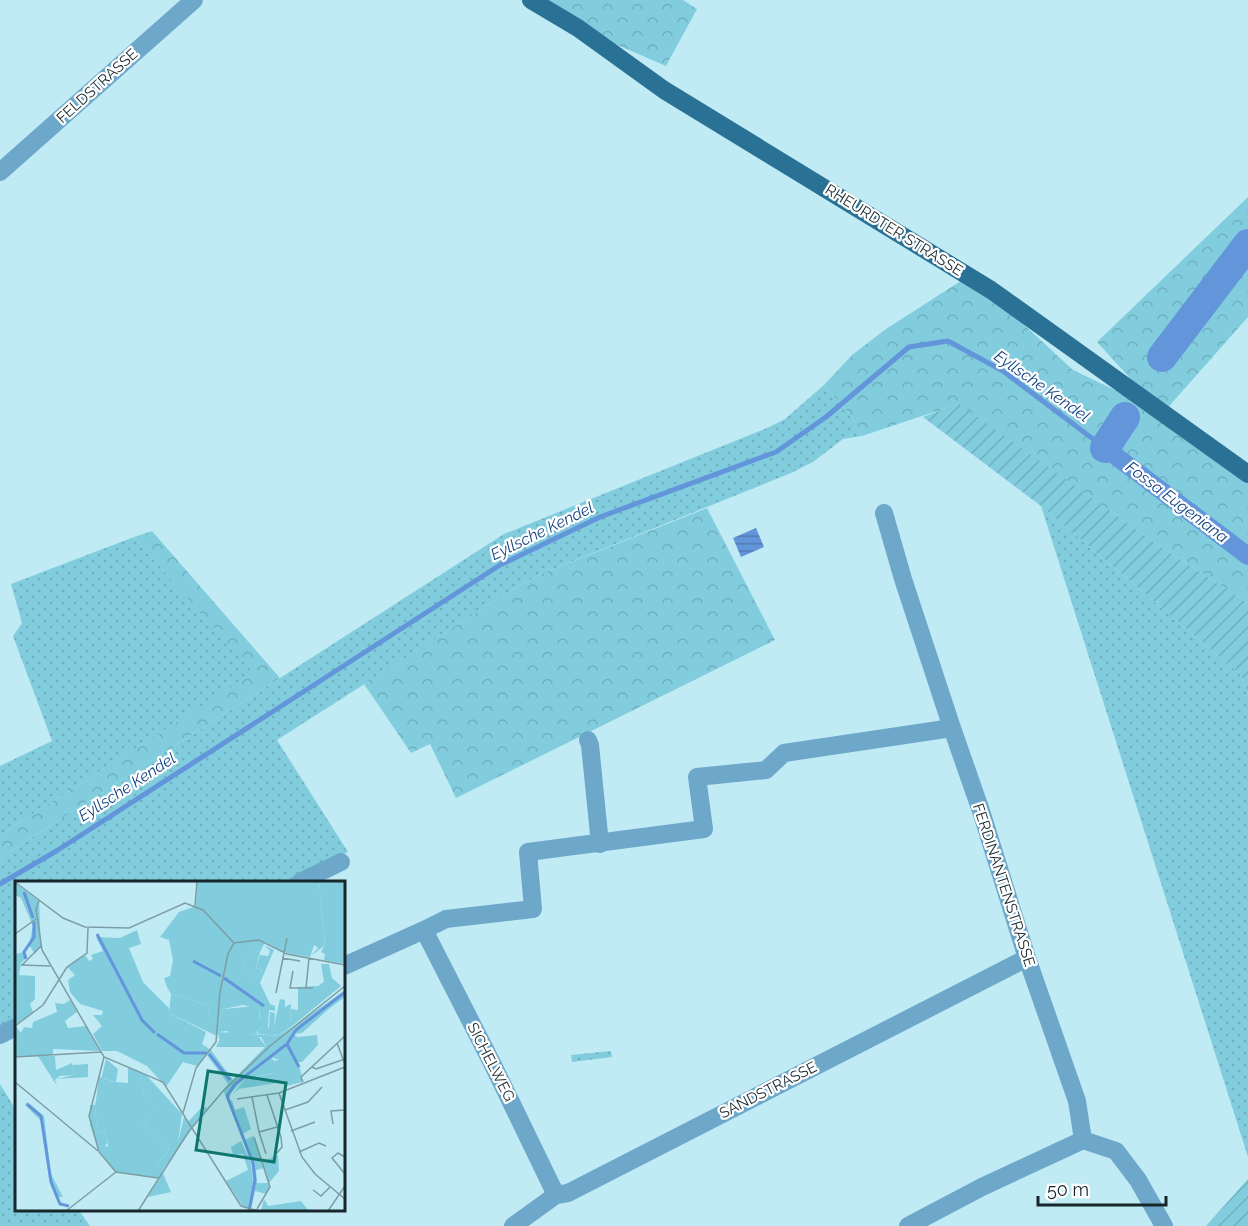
<svg xmlns="http://www.w3.org/2000/svg" width="1248" height="1226" font-family="Raleway,sans-serif">
  <style>
    .grass { fill: url(#grass-dots) }
    .forest { fill: url(#forest-crowns) }
    .garden { fill: url(#garden-furrows) }
    .water { fill: url(#water-rules) }
    .lines { fill: none; stroke-linecap: round; stroke-linejoin: round }
    .stream { stroke: #6395db; stroke-width: 5 }
    .canal { stroke: #6395db; stroke-width: 18 }
    .river { stroke: #6395db; stroke-width: 30 }
    .minor { stroke: #6da8cb; stroke-width: 18 }
    .major { stroke: #2a7196; stroke-width: 18 }
    .labels { text-anchor: middle; dominant-baseline: central; stroke-width: 4.5; stroke-linejoin: round; paint-order: stroke }
    .street-label { font-size: 15px; fill: #17272b; stroke: #fff }
    .water-label { font-size: 16px; font-style: italic; fill: #144484; stroke: #fff }
    .inset-river { fill: none; stroke: #6395db; stroke-width: 3 }
    .inset-road { fill: none; stroke: #7d9da4; stroke-width: 1.5 }
    .view { fill: #0f766e; fill-opacity: 0.15; stroke: #0f766e; stroke-width: 3 }
    .inset-edge { fill: none; stroke: #17272b; stroke-width: 3 }
  </style>
  <defs>
    <pattern id="grass-dots" width="8" height="8" patternUnits="userSpaceOnUse" patternTransform="scale(1.5)"><rect width="8" height="8" fill="#81cdde"/><path d="M2 2h.1M6 6h.1" fill="none" stroke="#6fb0bf" stroke-width="1.8" stroke-linecap="round"/></pattern>
    <pattern id="forest-crowns" width="20" height="18" patternUnits="userSpaceOnUse" patternTransform="scale(1.5)"><rect width="20" height="18" fill="#81cdde"/><path d="M2 6a3 3 0 1 1 6 0M12 15a3 3 0 1 1 6 0" fill="none" stroke="#6fb0bf"/></pattern>
    <pattern id="garden-furrows" width="10" height="10" patternUnits="userSpaceOnUse" patternTransform="scale(1.5)"><rect width="10" height="10" fill="#81cdde"/><path d="M-1 1l2-2M0 10L10 0M9 11l2-2" fill="none" stroke="#6fb0bf"/></pattern>
    <pattern id="water-rules" width="6" height="5" patternUnits="userSpaceOnUse" patternTransform="scale(1.5)"><rect width="6" height="5" fill="#6395db"/><path d="M0 2.5h6" fill="none" stroke="#517ab2"/></pattern>
  </defs>
  <rect width="100%" height="100%" fill="#c1ebf4"/>
  <!-- grass -->
  <g class="grass">
    <path d="M824 385 848 412 862 436 843 439 813 462 791 473 541 574 510 591 277 740 348 852 289 882H16V1019L0 1027V858L504 534 767 428 785 419Z"/>
    <path d="M1041 506 1241 675 1248 695V1157Z"/>
    <path d="M134 537 254 673 0 835V766L52 741 13 636 22 623 11 584Z"/>
    <path d="M611 1051 612 1057 572 1062 571 1055Z"/>
    <path d="M0 1084 16 1110V1210H79L90 1226H0Z"/>
  </g>
  <!-- forest -->
  <g class="forest">
    <path d="M527 0H683L697 9 666 66 578 28Z"/>
    <path d="M1248 197V317L1163 413 1248 479V603L1157 544 958 404 862 436 848 412 824 385 852 355 886 329 970 275 1073 370 1161 412 1097 342Z"/>
    <path d="M707 508 775 640 456 798 430 744 411 753 364 684 510 591 541 574Z"/>
    <path d="M152 531 280 678 0 858V835L253 673 134 537Z"/>
  </g>
  <!-- garden -->
  <g class="garden">
    <path d="M958 403 1157 544 1248 603V695L1241 675 1041 506 923 417Z"/>
    <path d="M1248 1179V1226H1206Z"/>
  </g>
  <!-- water -->
  <path class="water" d="M756 528 764 547 741 557 733 538Z"/>
  <g class="lines">
    <!-- stream -->
    <path class="stream" d="M0 884 58 850 500 565 600 517 776 452 826 417 909 347 948 341 1003 371 1105 448"/>
    <!-- canal -->
    <path class="canal" d="M1105 448 1248 556"/>
    <!-- river -->
    <g class="river">
      <path d="M1162 357 1248 244"/>
      <path d="M1105 448 1125 417"/>
    </g>
    <!-- minor -->
    <g class="minor">
      <path d="M0 172 194 0"/>
      <path d="M884 513 903 579 952 728 981 811 1027 958 1077 1101 1083 1140"/>
      <path d="M588 740 590 745 600 844"/>
      <path d="M300 882 341 862"/>
      <path d="M344 966 424 930"/>
      <path d="M0 1035 16 1027"/>
      <path d="M1083 1140 1116 1151 1138 1180 1164 1226"/>
      <path d="M556 1195 493 1065 424 930 446 919 533 909 528 852 704 829 697 777 766 770 784 753 952 728"/>
      <path d="M513 1226 556 1195 568 1193 1027 958"/>
      <path d="M908 1226 982 1187 1083 1140"/>
    </g>
    <!-- major -->
    <path class="major" d="M531 0 578 28 664 90 991 290 1248 474"/>
  </g>
  <g class="labels">
    <!-- street labels -->
    <g class="street-label">
      <text transform="translate(97 86) rotate(-42)">FELDSTRASSE</text>
      <text transform="translate(894 230) rotate(32)">RHEURDTER STRASSE</text>
      <text transform="translate(1004 885) rotate(72)">FERDINANTENSTRASSE</text>
      <text transform="translate(491 1062) rotate(63)">SICHELWEG</text>
      <text transform="translate(768 1090) rotate(-27)">SANDSTRASSE</text>
    </g>
    <!-- water labels -->
    <g class="water-label">
      <text transform="translate(1042 386) rotate(35)">Eyllsche Kendel</text>
      <text transform="translate(1177 502) rotate(37)">Fossa Eugeniana</text>
      <text transform="translate(542 531) rotate(-26)">Eyllsche Kendel</text>
      <text transform="translate(127 787) rotate(-33)">Eyllsche Kendel</text>
    </g>
  </g>
  <!-- overview -->
  <g transform="translate(15 881)">
    <rect width="330" height="330" fill="#c1ebf4"/>
    <path d="M304 0H330V83L309 79 310 73 306 71 310 63ZM0 2 24 20 26 65 20 73 14 64 18 45 6 17 0 14ZM122 49 126 63 114 67 128 101 154 127V132L191 151 187 163 196 169 182 185 168 181 151 206 132 185 102 170H87L78 153 87 145 78 134H87L88 130 65 123 55 111 53 99 60 94 52 86 70 74 74 80 78 78 76 74 88 70 81 56 105 57ZM238 70 245 71 241 87 247 89 239 102 227 83ZM9 71 11 77 6 82 4 94 20 95V118L15 123 18 131 0 144 6 152 9 146 17 147 18 141 42 131 40 122 49 123 55 119 63 130 50 140 53 147 71 145 85 170 38 168V174L0 176V73ZM306 83H314L317 97 326 105 265 155 243 153V148L254 147 255 131 260 132 258 153 264 154 275 145 276 128 283 129V106L303 105 309 101ZM206 156H244L251 166H201ZM73 183V196L42 198 58 194 57 184ZM260 192 268 201 223 208 236 197ZM217 219 230 259 238 255 247 281 263 274 264 290 254 302 249 287 241 289 242 302H253L255 307 251 313 240 310 236 328 229 327 211 300 233 289 228 273 218 274 216 266 226 260 236 282 238 302 237 282 214 220ZM249 318 253 325 286 320 294 330H246Z" fill="#81cdde"/>
    <path d="M182 0H304L310 64 296 75 303 67 299 64 295 76 271 72 250 61 245 71 238 70 227 83 239 101 247 89 241 87 245 74 253 75 255 70 249 64 259 69 245 102 255 123 260 125V130L254 129 253 148H247L244 128 228 124 209 128 203 140 194 133 193 124 156 113 152 106 149 97 155 95 158 79 154 59 145 56 164 31 181 25ZM330 105V116L279 153 282 156 302 154 303 164 287 181H282L286 187 256 176 234 193 216 212 214 220 208 210 213 203 192 174 196 169 218 199 251 165 246 156 204 158 203 151 265 155 329 110ZM23 175H40L41 189 57 182 58 194 45 195 40 199 42 205ZM91 178 103 188 101 201 113 202V186L132 195 167 233 163 261 169 236 173 241 188 225 192 227 147 290 156 311 133 316 145 297 101 291 85 271 75 244V224H80ZM89 197 120 208 126 204 131 218 143 229 128 242 155 268 141 285 90 265 93 261 89 250 83 252 80 227ZM12 221 29 235 36 293 48 316H41L34 294 26 240 10 224ZM229 226 236 248 228 253 220 229Z" fill="#81cdde" fill-rule="evenodd"/>
    <path d="M84 196 120 207 126 204 131 218 144 229 128 242 155 268 140 286 120 278 92 275 93 261 89 250 83 252 80 227Z" fill="#81cdde"/>
    <path d="M328 115 287 152 279 153 285 147ZM265 118 270 119V126L276 123 275 145 264 154 257 153ZM256 176 259 180 275 176 285 188 288 201 271 205 259 192 236 197 217 214 234 193Z" fill="#81cdde"/>
    <path d="M156 113 193 124 194 133 203 140 209 128 240 125 244 128 245 139 247 128H253V146L243 148 242 153 214 155 213 150 203 151 202 155 154 132Z" fill="#81cdde"/>
    <path class="inset-river" d="M9 11 18 37M82 53 127 139 140 152M11 78 9 71 19 56V41M178 80 206 95M209 97 249 125M142 153 169 172H192M272 163 284 186M194 173 215 199M220 203 212 215 238 282 240 299 234 330M220 203 272 163 281 149 330 111M12 223 26 235 36 301 45 323 54 325"/>
    <path class="inset-road" d="M0 1 48 37 70 46 114 47 170 22 188 29 219 62 244 59 272 73 330 84M24 20 21 28 27 69 89 176 148 201 226 325 244 330M180 25 182 0M0 53 21 38M267 77 285 80M6 84 35 85M7 84 26 65M278 90 275 107H298M291 107 294 77M261 112 272 57M0 145 28 124 52 86 72 72 73 47M322 162 330 183M0 176 86 171M89 176 74 235 84 271 101 291 143 297M297 186 301 188 330 178M0 201 83 270M288 201 286 196 330 155M264 212 287 276 300 293 330 318M252 214 266 256 267 266 262 272M237 216 244 251 262 246M222 218 264 212 330 186M270 229 293 221 307 206M168 232 181 187 201 161 205 111 213 73 219 62M318 243 316 230 330 229M276 250 300 241M244 251 251 273M239 256 255 306 242 328M284 271 304 262 311 265M330 276 323 272 317 277 330 293M298 309 306 315 315 306M51 330 101 291M123 330 174 250 209 209 255 165 330 105M313 330 330 305"/>
    <path class="view" d="M193 190 271 202 259 281 181 269Z"/>
    <rect width="330" height="330" class="inset-edge"/>
  </g>
  <!-- scale -->
  <path d="M1038 1196v9h128v-9" fill="none" stroke="#17272b" stroke-width="3"/>
  <text x="1047" y="1196" font-size="18" fill="#17272b" stroke="#ffffff" stroke-width="4.5" paint-order="stroke">50 m</text>
</svg>
